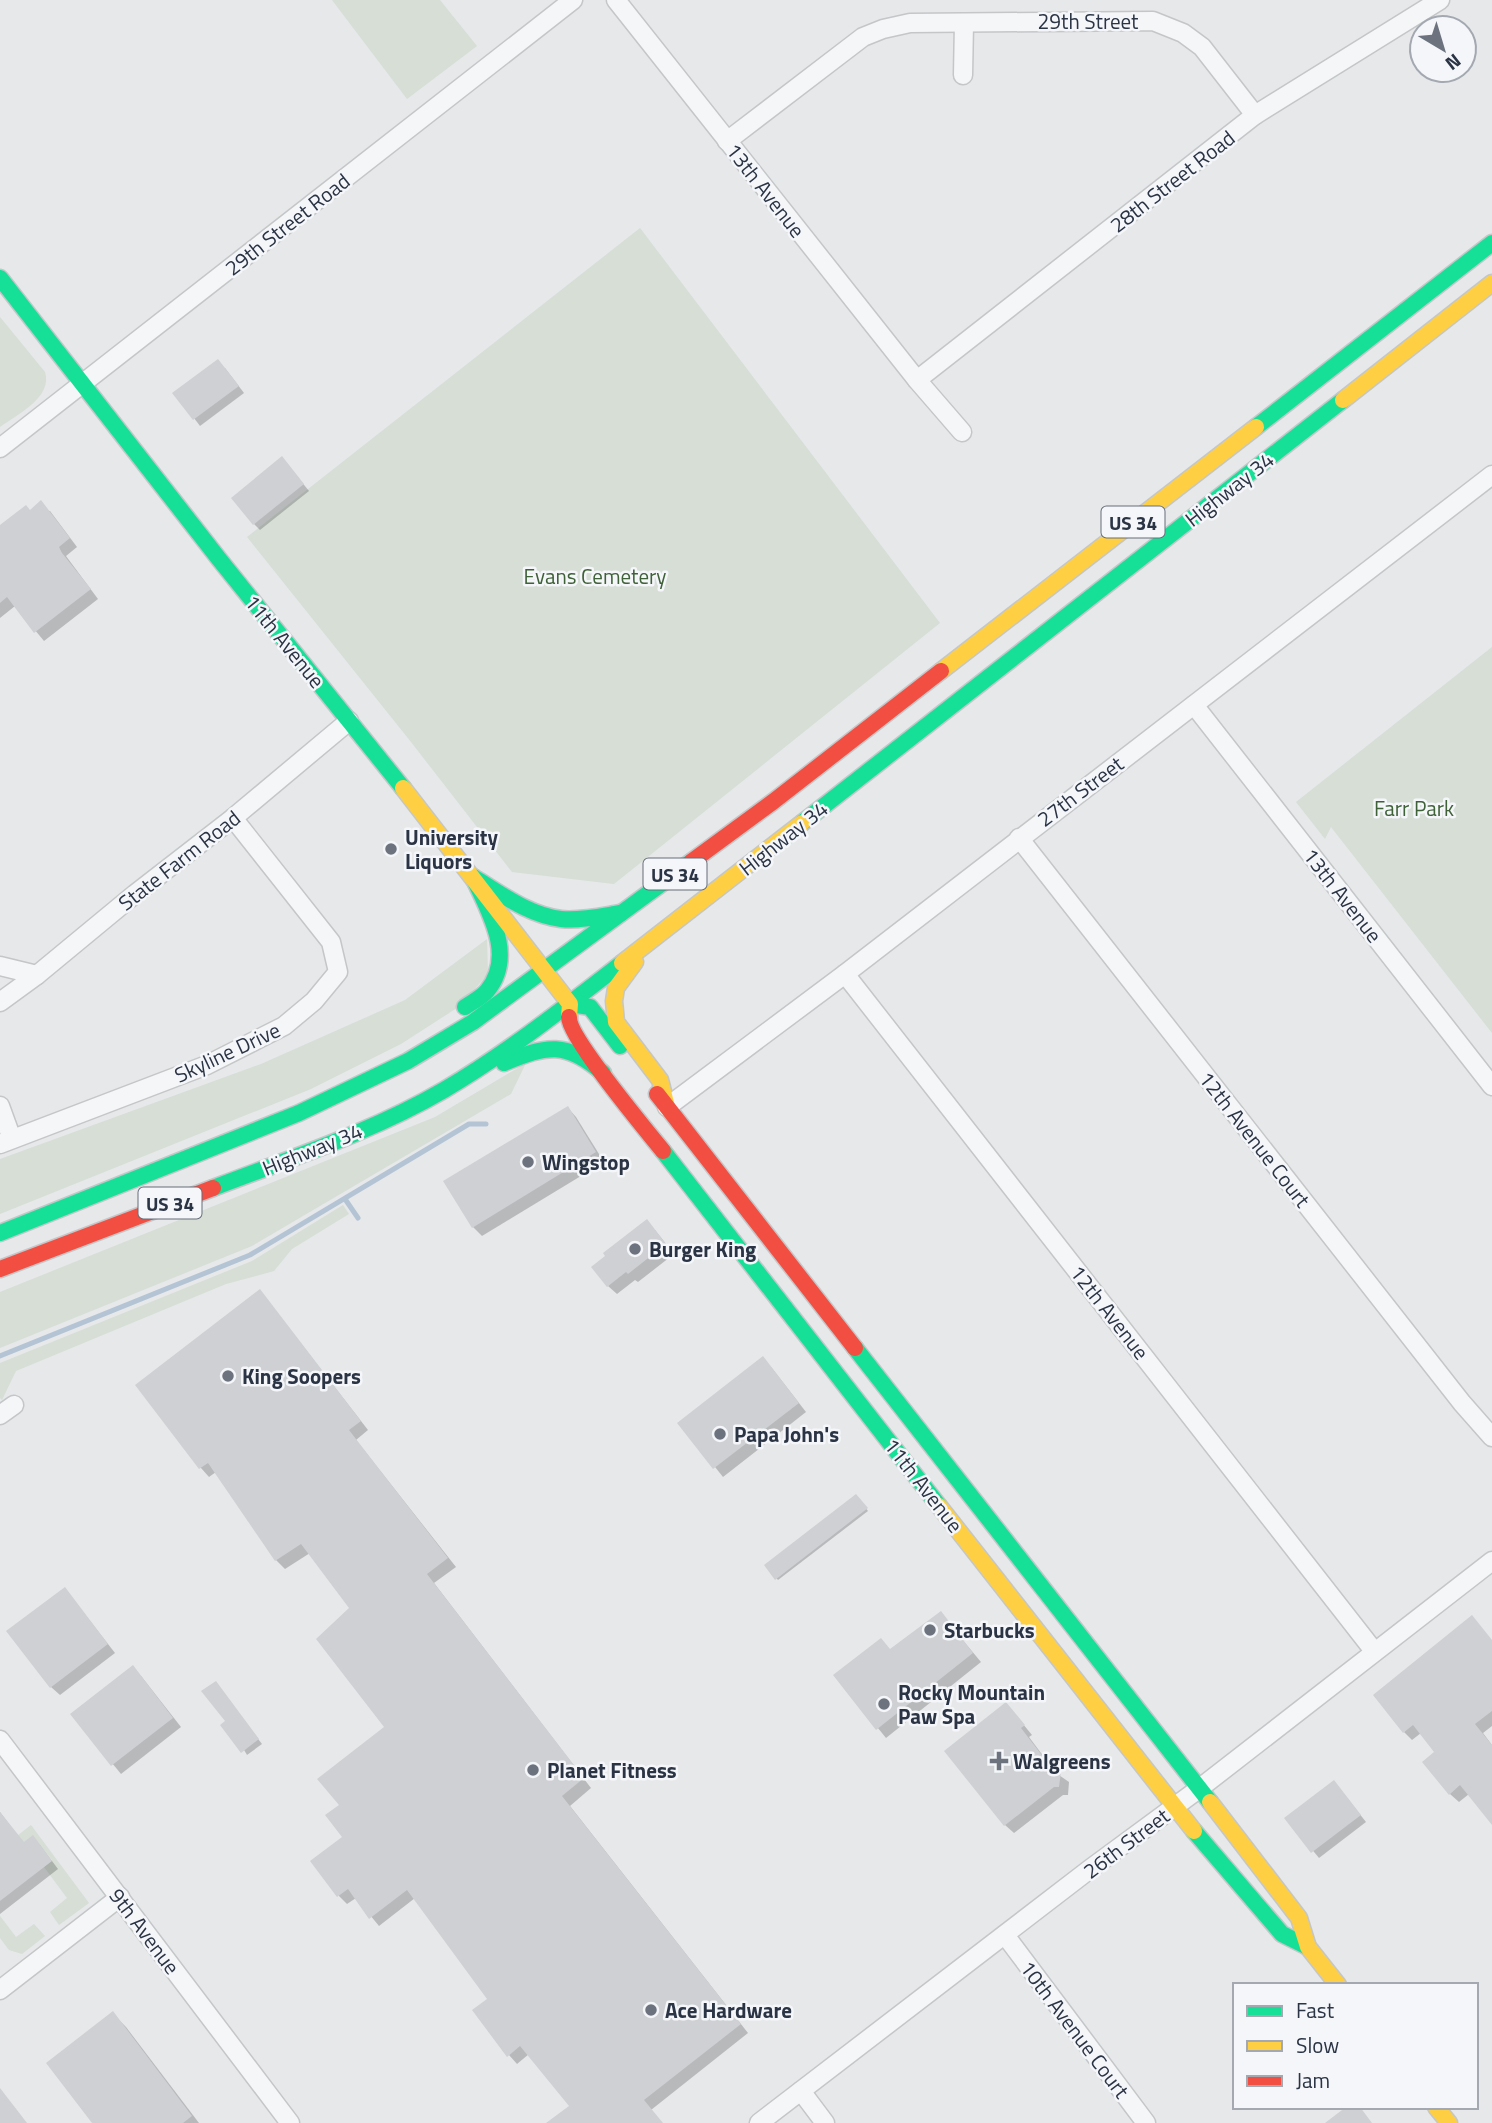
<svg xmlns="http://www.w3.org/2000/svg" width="1492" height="2123" font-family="'Titillium Web',sans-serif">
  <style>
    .green { fill: #d6ded6 }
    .shadow { fill: #0003 }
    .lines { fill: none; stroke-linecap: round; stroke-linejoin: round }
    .stream { stroke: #b4c4d5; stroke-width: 5 }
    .building { fill: #ced0d3 }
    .street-casing { stroke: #c4c6c8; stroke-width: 21 }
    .fast-casing { stroke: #c4c6c8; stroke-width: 19 }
    .slow-casing { stroke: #c4c6c8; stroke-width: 19 }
    .jam-casing { stroke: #c4c6c8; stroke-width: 19 }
    .street { stroke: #f5f6f7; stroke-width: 18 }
    .fast { stroke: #16e098; stroke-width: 16 }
    .slow { stroke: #ffcf43; stroke-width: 16 }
    .jam { stroke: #f24e42; stroke-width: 16 }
    .poi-dot { fill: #6c737f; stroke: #f4f6f9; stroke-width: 2.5 }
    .labels { text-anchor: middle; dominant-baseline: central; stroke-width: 5; stroke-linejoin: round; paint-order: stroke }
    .shield { fill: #f4f6f9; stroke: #676e7b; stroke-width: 2 }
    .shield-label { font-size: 19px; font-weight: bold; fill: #2b3445 }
    .street-label { font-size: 21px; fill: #2b3445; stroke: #f4f6f9 }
    .park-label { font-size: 21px; fill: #3f6138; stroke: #f4f6f9 }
    .poi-label { font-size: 21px; font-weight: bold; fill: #2b3445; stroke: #f4f6f9; text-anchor: start }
  </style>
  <rect width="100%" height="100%" fill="#e6e8ea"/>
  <!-- green -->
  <g class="green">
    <path d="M332 0H440L477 46 407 99Z"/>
    <path d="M640 228 940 623 614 884 512 872 411 742 247 537Z"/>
    <path d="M0 317 45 372C53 397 18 414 0 427Z"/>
    <path d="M1492 647V1033L1331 827 1325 839 1296 802Z"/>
    <path d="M487 939 488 974 460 1006 401 1044 311 1089 0 1214V1159L261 1064 405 1000Z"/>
    <path d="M526 1063 511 1094 252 1246 0 1348V1292L435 1117Z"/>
    <path d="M343 1205 349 1214 292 1249 274 1271 226 1284 16 1371 2 1400 0 1398V1363L252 1261Z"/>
    <path d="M31 1825 89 1903 59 1925 50 1912 67 1898 44 1867 52 1860 33 1836 23 1843 17 1836Z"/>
    <path d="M0 1916 16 1937 34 1924 45 1936 22 1954 9 1950 0 1938Z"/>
  </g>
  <!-- shadow -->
  <g class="shadow">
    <path d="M225 368 244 393 200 426 175 393Z"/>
    <path d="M288 465 309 491 260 530 254 524Z"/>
    <path d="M30 511H50L77 547 66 556 98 599 44 641 15 606 0 618V527Z"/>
    <path d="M568 1108 576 1117 604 1162 482 1236 473 1227Z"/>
    <path d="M655 1230 674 1254 638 1282 635 1280 617 1294 608 1286Z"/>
    <path d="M260 1291 368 1430 356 1440 456 1567 434 1583 591 1788 570 1806 748 2033 651 2110 662 2123H564L571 2107 529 2054 517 2064 509 2055 490 1999 415 1898 379 1926 356 1898 347 1904 339 1896 344 1837 341 1805 387 1728 352 1608 310 1553 285 1569 276 1560 216 1472 209 1477 201 1468 138 1385Z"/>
    <path d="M771 1367 806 1412 723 1477 680 1423Z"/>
    <path d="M856 1496 868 1511 778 1580 766 1565Z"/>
    <path d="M65 1589 115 1653 60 1695 51 1687Z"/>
    <path d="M940 1613 981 1662 886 1738 836 1676 891 1651Z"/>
    <path d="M1492 1640V1726L1483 1733 1492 1745V1822L1469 1794 1459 1802 1450 1794 1437 1752 1421 1733 1412 1740 1404 1732Z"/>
    <path d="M141 1676 181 1727 121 1774 72 1714Z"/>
    <path d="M219 1687 262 1744 247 1755 227 1721Z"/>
    <path d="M1014 1713 1032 1735 1029 1737 1056 1773 1069 1782 1068 1795H1063L1014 1833 1005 1825Z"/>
    <path d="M1340 1789 1366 1822 1319 1858 1287 1819Z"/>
    <path d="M0 1812 24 1844 40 1845 58 1869 0 1914Z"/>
    <path d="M113 2014 126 2027 199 2123H94Z"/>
  </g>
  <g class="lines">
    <!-- stream -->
    <g class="stream">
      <path d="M345 1199 358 1218"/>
      <path d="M0 1356 250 1255 469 1124H486"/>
    </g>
  </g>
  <!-- building -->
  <g class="building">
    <path d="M218 359 239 386 193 420 172 393Z"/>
    <path d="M282 456 304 484 253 525 231 498Z"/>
    <path d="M41 500 70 538 59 547 62 553 91 589 34 633 7 597 0 603V525L26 505 30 510Z"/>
    <path d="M568 1106 596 1152 472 1228 443 1181Z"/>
    <path d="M647 1219 666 1244 628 1274 626 1272 607 1287 591 1267 605 1256 603 1253Z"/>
    <path d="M260 1289 361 1421 349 1430 448 1558 427 1574 584 1778 562 1796 741 2024 644 2100 663 2123H546L569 2106 520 2046 507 2057 472 2010 487 1999 407 1890 369 1919 348 1889 337 1897 310 1861 342 1837 325 1815 339 1805 317 1779 384 1727 316 1639 349 1608 301 1544 275 1561 208 1463 199 1469 135 1385Z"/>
    <path d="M763 1356 799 1403 713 1469 677 1423Z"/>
    <path d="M856 1494 868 1508 775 1580 764 1565Z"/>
    <path d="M65 1587 108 1644 50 1688 6 1631Z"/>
    <path d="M941 1611 973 1653 876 1730 833 1675 881 1638 890 1649Z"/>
    <path d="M1472 1615 1492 1640V1711L1475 1724 1492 1745V1825L1460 1785 1449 1795 1422 1762 1434 1752 1413 1725 1403 1733 1373 1695Z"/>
    <path d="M133 1665 173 1718 111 1766 70 1714Z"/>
    <path d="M216 1681 259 1739 241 1753 220 1725 225 1721 201 1691Z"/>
    <path d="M1006 1702 1025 1725 1021 1728 1054 1771 1061 1772 1059 1787H1054L1004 1826 944 1751Z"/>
    <path d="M1334 1780 1361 1815 1311 1853 1284 1818Z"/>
    <path d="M0 1812 24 1842 33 1835 52 1861 0 1901Z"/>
    <path d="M113 2011 192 2116 183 2123H92L46 2063Z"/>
    <path d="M0 2088 27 2123H0Z"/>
    <path d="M1346 2107H1360L1372 2123H1325Z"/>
  </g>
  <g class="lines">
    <defs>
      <g id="street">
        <path d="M616 0 917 380 962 432"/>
        <path d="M963 75 964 23"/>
        <path d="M727 141 863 37 883 29 910 23 1153 21 1183 33 1202 47 1255 115"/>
        <path d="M917 380 1255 115 1440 0"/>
        <path d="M0 448 573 0"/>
        <path d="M1194 705 1492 1086"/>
        <path d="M1019 838 1462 1403 1492 1437"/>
        <path d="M0 966 37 975"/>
        <path d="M845 974 1374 1651"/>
        <path d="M0 1002 37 975 135 894 233 818 349 721"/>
        <path d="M0 1106 12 1139"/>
        <path d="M667 1107 845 974 1492 475"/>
        <path d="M0 1144 207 1065 284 1026 314 1001 338 972 331 942 233 818"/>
        <path d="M0 1415 14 1405"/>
        <path d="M0 1740 290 2123"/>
        <path d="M1005 1935 1146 2123"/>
        <path d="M0 1990 120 1897"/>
        <path d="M801 2091 825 2123"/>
        <path d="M759 2123 1090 1869 1200 1788 1492 1561"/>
      </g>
      <g id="fast">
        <path d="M0 278 219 559 403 788"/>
        <path d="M1256 427 1492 243"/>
        <path d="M802 823 1343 400"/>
        <path d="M473 877C500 893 528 915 561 919 581 921 602 916 621 913"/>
        <path d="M570 1004 590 1007 620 1046"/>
        <path d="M465 1007C472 1002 481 998 487 991 516 956 489 912 473 877"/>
        <path d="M504 1063C547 1045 566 1041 603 1073"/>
        <path d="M663 1151 939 1506"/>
        <path d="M213 1188C291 1158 372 1132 444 1090 507 1053 565 1007 622 963"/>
        <path d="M0 1233 299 1113 408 1061 473 1022 691 862"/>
        <path d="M855 1348 1210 1802"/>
        <path d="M1194 1831 1282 1934 1308 1947"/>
      </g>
      <g id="slow">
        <path d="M1343 400 1492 283"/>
        <path d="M941 671 1256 427"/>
        <path d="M403 788 570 1004 569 1017"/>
        <path d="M635 962 616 988 614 1001 616 1022 660 1080 667 1107"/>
        <path d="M622 963 802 823"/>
        <path d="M939 1506 1194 1831"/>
        <path d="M1210 1802 1299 1918 1308 1947 1338 1985"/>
        <path d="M1436 2107 1449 2123"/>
      </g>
      <g id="jam">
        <path d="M691 862 774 801 941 671"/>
        <path d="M569 1017C568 1036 646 1130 663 1151"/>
        <path d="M657 1094 855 1348"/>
        <path d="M0 1269 213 1188"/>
      </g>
    </defs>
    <!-- street casing -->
    <use href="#street" class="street-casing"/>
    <!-- fast casing -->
    <use href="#fast" class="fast-casing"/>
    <!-- slow casing -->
    <use href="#slow" class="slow-casing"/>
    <!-- jam casing -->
    <use href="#jam" class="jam-casing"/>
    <!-- street -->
    <use href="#street" class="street"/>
    <!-- fast -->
    <use href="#fast" class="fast"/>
    <!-- slow -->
    <use href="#slow" class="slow"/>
    <!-- jam -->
    <use href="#jam" class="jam"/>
  </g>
  <!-- markers -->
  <g class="poi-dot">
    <circle cx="391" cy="849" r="7"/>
    <circle cx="528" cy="1162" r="7"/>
    <circle cx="635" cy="1249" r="7"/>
    <circle cx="228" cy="1376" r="7"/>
    <circle cx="720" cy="1434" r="7"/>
    <circle cx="930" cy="1630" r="7"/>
    <circle cx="884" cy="1704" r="7"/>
    <path d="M995.5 1750.5h7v7h7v7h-7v7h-7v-7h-7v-7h7z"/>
    <circle cx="533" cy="1770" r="7"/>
    <circle cx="651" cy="2010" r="7"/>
  </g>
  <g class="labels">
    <!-- shield labels -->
    <g class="shield">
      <rect x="1101.5" y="506.5" width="63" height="31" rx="5"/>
      <rect x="643.5" y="858.5" width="63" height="31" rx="5"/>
      <rect x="138.5" y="1187.5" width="63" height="31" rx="5"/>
    </g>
    <g class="shield-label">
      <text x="1133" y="522">US 34</text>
      <text x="675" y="874">US 34</text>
      <text x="170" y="1203">US 34</text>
    </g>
    <!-- street labels -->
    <g class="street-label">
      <text x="1088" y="21">29th Street</text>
      <text transform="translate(1172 181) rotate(-38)">28th Street Road</text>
      <text transform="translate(766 190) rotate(52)">13th Avenue</text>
      <text transform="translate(287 224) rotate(-38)">29th Street Road</text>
      <text transform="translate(1229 489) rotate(-38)">Highway 34</text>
      <text transform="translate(285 641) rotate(51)">11th Avenue</text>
      <text transform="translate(1080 791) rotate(-37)">27th Street</text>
      <text transform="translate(783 838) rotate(-38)">Highway 34</text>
      <text transform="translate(179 860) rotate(-38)">State Farm Road</text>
      <text transform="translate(1343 895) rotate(52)">13th Avenue</text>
      <text transform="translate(227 1052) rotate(-25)">Skyline Drive</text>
      <text transform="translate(1255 1139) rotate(52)">12th Avenue Court</text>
      <text transform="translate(312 1149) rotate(-22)">Highway 34</text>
      <text transform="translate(1110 1312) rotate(52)">12th Avenue</text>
      <text transform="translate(924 1485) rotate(52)">11th Avenue</text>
      <text transform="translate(1126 1843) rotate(-37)">26th Street</text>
      <text transform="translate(145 1931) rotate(53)">9th Avenue</text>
      <text transform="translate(1075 2029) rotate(53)">10th Avenue Court</text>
    </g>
    <!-- park labels -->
    <g class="park-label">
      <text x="595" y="576">Evans Cemetery</text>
      <text x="1414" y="808">Farr Park</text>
    </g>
    <!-- poi labels -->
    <g class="poi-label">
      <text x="405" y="837">University<tspan x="405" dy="24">Liquors</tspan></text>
      <text x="542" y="1162">Wingstop</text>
      <text x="649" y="1249">Burger King</text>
      <text x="242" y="1376">King Soopers</text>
      <text x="734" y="1434">Papa John's</text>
      <text x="944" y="1630">Starbucks</text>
      <text x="898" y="1692">Rocky Mountain<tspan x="898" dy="24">Paw Spa</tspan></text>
      <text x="1013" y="1761">Walgreens</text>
      <text x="547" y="1770">Planet Fitness</text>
      <text x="665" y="2010">Ace Hardware</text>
    </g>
  </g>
  <!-- legend -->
  <rect x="1233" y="1983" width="245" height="126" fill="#f4f6f9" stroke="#a4a8b1" stroke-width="2"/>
  <rect x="1247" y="2006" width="35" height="10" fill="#16e098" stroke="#a4a8b1" stroke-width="2"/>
  <text x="1296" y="2018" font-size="21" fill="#2b3445">Fast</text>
  <rect x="1247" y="2041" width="35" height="10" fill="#ffcf43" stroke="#a4a8b1" stroke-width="2"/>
  <text x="1296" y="2053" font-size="21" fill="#2b3445">Slow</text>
  <rect x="1247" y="2076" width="35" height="10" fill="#f24e42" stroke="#a4a8b1" stroke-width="2"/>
  <text x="1296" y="2088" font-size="21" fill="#2b3445">Jam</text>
  <!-- north arrow -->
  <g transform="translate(1443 49) rotate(142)"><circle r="33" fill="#f4f6f9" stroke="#a4a8b1" stroke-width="2"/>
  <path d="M0-5L12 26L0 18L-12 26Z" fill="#6c737f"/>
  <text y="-10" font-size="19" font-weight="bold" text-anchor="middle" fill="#2b3445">N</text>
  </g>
</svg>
